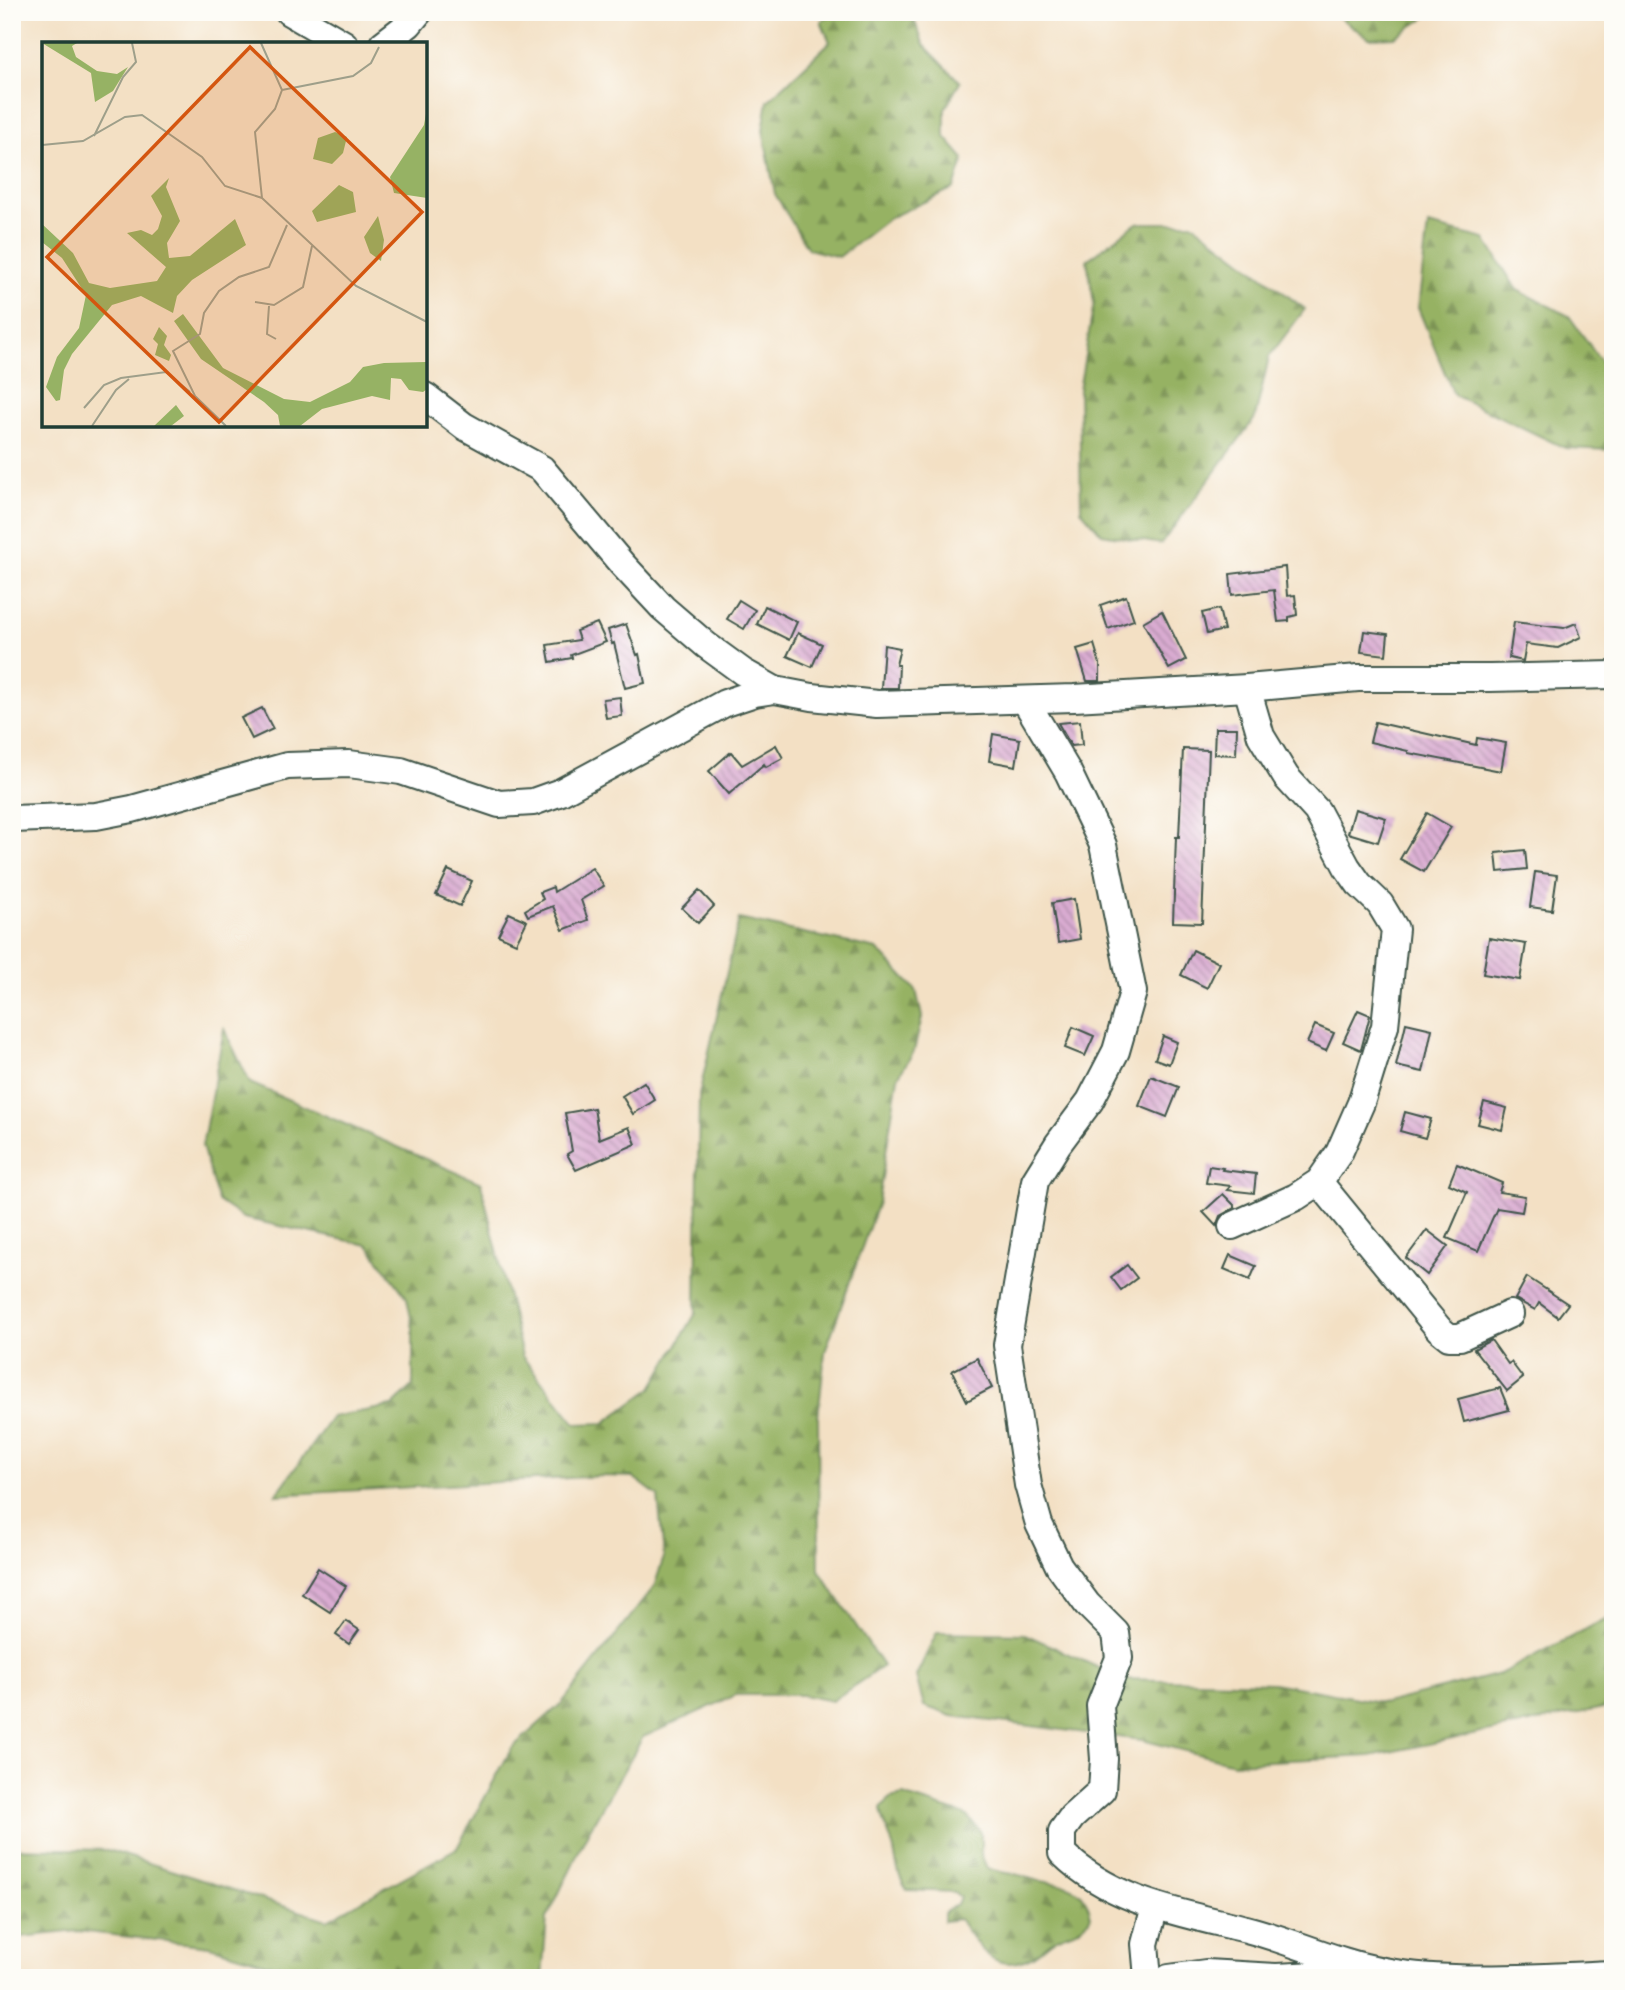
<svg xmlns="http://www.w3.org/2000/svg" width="1625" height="1990" font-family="Pangolin,sans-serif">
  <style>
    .forest { fill: url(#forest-firs); stroke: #5a784c; stroke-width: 2 }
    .building { fill: url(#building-back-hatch) }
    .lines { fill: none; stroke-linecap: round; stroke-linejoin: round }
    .minor-casing { stroke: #3f554a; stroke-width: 30 }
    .minor { stroke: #fff; stroke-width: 26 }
    .inset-road { fill: none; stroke: #9e9f8a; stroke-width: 2 }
    .view { fill: #d45610; fill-opacity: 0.15; stroke: #d45610; stroke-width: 3.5 }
    .inset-edge { fill: none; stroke: #1f3d34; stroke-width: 3.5 }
  </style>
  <defs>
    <pattern id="forest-firs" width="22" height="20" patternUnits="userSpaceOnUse" patternTransform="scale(1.75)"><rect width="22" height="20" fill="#96b264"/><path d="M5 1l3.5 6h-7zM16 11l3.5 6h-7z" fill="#7a9253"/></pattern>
    <pattern id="building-back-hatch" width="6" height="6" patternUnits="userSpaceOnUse" patternTransform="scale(1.75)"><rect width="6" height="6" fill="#daacd2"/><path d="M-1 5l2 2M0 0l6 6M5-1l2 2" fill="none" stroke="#b08dab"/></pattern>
  </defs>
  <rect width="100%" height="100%" fill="#fdfcf7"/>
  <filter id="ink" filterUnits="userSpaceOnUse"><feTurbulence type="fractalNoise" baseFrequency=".0143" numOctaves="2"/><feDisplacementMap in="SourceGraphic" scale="14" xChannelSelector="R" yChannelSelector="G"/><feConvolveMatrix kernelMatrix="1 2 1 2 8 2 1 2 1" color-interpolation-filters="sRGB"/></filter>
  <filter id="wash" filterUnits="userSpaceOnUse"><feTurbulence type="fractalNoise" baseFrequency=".00686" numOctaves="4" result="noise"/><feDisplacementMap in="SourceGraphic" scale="28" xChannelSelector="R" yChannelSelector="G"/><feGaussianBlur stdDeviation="1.57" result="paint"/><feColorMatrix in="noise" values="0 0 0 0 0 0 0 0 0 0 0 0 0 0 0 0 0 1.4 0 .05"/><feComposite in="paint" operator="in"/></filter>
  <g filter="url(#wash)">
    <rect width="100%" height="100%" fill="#f3e0c4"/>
    <!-- forest -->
    <g class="forest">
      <path d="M833 12H911L924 45 960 82 945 109V137L964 159 954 188 889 218 839 257 808 249 775 194 763 130 768 101 830 42 821 21Z"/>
      <path d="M1331 12H1434L1395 37 1369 38Z"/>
      <path d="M1137 223H1192L1305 309 1269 357 1255 418 1161 544 1102 534 1081 510 1079 390 1094 303 1087 260Z"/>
      <path d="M1428 225 1485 239 1517 290 1569 316 1613 378V450L1565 448 1454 395 1418 308Z"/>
      <path d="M739 919 877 949 916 990 922 1017 914 1051 898 1077 878 1202 825 1352 818 1417 819 1570 883 1666 832 1701 802 1695H736L643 1737 588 1832 547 1918 542 1978H315L210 1946 78 1931 12 1938V1848L108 1850 327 1920 457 1848 512 1748 562 1703 654 1587 664 1557 658 1496 633 1477 603 1476 276 1495 332 1417 392 1406 413 1386V1328L407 1298 368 1245 243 1218 218 1201 202 1146 224 1029 250 1083 481 1183 522 1356 576 1424 604 1423 652 1388 696 1313 699 1095Z"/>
      <path d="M1613 1615V1706L1370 1756 1233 1763 1142 1740 952 1716 924 1706 916 1676 937 1632 1025 1634 1123 1679 1273 1683 1385 1703 1500 1674Z"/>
      <path d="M903 1795 966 1815 981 1832V1855L987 1868C997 1872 1004 1873 1014 1874 1023 1875 1032 1880 1041 1881 1069 1886 1084 1884 1091 1916 1083 1931 1069 1931 1055 1939 1047 1944 1041 1951 1033 1956 994 1977 979 1947 959 1919L944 1921V1913L957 1904 960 1897 954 1892 907 1890C897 1876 897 1863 893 1847 890 1834 883 1823 881 1809L890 1798Z"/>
    </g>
    <g id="blocks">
      <!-- building -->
      <g class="building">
        <path d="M1285 567 1287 596 1295 595 1297 615 1289 617V621L1278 622 1274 590 1232 595 1230 574Z"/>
        <path d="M1126 596 1134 620 1108 629 1100 605Z"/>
        <path d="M739 600 755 610 744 629 727 619Z"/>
        <path d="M765 606 797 622 789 640 757 624Z"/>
        <path d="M1219 609 1224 630 1207 634 1202 613Z"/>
        <path d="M1162 611 1186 660 1169 669 1143 622Z"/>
        <path d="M1514 622 1564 628 1576 623 1581 637 1558 648 1526 644 1523 661 1509 658Z"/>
        <path d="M597 623 606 642 571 655 572 658 550 662 547 645 579 640 576 631Z"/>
        <path d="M626 624 637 655 639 654 645 683 625 688 614 643 612 644 608 630Z"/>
        <path d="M1364 631 1388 634 1386 655 1361 652Z"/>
        <path d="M798 633 822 644 812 667 787 656Z"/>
        <path d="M1094 644 1100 664V681H1087L1077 649Z"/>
        <path d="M884 645 900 648 896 665H899L898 688H881Z"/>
        <path d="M620 697 622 716 606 718 603 699Z"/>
        <path d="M262 708 273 729 252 739 241 718Z"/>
        <path d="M1080 721 1082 745 1071 746 1058 723Z"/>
        <path d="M1375 722 1476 745 1477 738 1506 743 1501 771 1408 753V751L1370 742Z"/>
        <path d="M1215 728H1237L1236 755 1214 754Z"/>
        <path d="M993 734 1020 739 1016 766 989 761Z"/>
        <path d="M776 745 783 758 766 767 764 764 729 794 709 771 731 752 742 765Z"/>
        <path d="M1183 749 1209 750 1202 923 1173 922 1176 837H1179Z"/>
        <path d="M1355 809 1386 818 1378 842 1348 833Z"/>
        <path d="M1427 813 1451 827 1424 872 1400 859Z"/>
        <path d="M1525 850 1527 869 1498 872 1496 853Z"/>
        <path d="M592 868 604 886 581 900 588 920 563 930 553 906 528 916 525 910 543 899 540 892 553 887 554 892Z"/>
        <path d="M448 870 472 881 460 906 436 895Z"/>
        <path d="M1535 872 1557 875 1552 910 1530 907Z"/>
        <path d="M699 890 714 906 698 923 682 908Z"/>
        <path d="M1074 899 1080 939 1058 943 1052 903Z"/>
        <path d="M509 913 527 921 516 943 498 935Z"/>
        <path d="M1489 938 1526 944 1520 980 1483 974Z"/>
        <path d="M1193 950 1219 963 1207 988 1181 975Z"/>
        <path d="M1358 1010 1370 1015 1361 1050 1343 1042Z"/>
        <path d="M1406 1023 1432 1029 1423 1072 1396 1066Z"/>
        <path d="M1315 1025 1334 1033 1326 1051 1307 1043Z"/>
        <path d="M1073 1027 1094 1036 1085 1056 1065 1048Z"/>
        <path d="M1163 1036 1177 1042 1169 1064 1155 1059Z"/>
        <path d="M1151 1076 1179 1087 1167 1117 1139 1106Z"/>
        <path d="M644 1082 655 1100 633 1114 622 1096Z"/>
        <path d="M1484 1102 1507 1108 1502 1130 1478 1124Z"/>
        <path d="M594 1108 599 1139 629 1127 636 1144 576 1170 567 1154 572 1151 565 1113Z"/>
        <path d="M1405 1112 1431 1119 1425 1138 1400 1131Z"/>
        <path d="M1457 1164 1502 1183 1499 1192 1525 1196 1522 1212 1497 1208 1478 1251 1447 1238 1467 1192 1449 1184Z"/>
        <path d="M1209 1166 1223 1168 1222 1170 1256 1174 1254 1193 1227 1190 1231 1186 1206 1183Z"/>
        <path d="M1223 1194 1234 1205V1208L1220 1216 1216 1226 1203 1212Z"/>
        <path d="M1427 1230 1448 1246 1427 1275 1406 1258Z"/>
        <path d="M1230 1255 1256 1266 1250 1280 1224 1269Z"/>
        <path d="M1127 1265 1137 1278 1121 1290 1111 1277Z"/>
        <path d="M1527 1277 1568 1304 1558 1317 1539 1303 1535 1310 1515 1299Z"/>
        <path d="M1491 1340 1508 1364 1511 1362 1523 1378 1507 1391 1474 1349Z"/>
        <path d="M977 1358 992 1388 967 1401 952 1371Z"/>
        <path d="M1500 1388 1509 1410 1464 1422 1458 1399Z"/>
        <path d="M318 1568 346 1586 330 1612 302 1594Z"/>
        <path d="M346 1621 359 1630 349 1644 336 1635Z"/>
      </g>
    </g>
  </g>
  <g filter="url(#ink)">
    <use href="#blocks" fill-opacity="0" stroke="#3f554a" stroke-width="2"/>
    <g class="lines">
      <defs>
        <g id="minor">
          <path d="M289 12 344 44"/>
          <path d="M383 44 409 24 419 12"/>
          <path d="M425 396 464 426 542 469 622 564 663 608 706 645 743 672 775 690 812 697 877 704 1074 698 1247 688 1358 678H1490L1613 675"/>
          <path d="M1025 700 1068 772 1103 845 1133 992 1116 1051 1090 1101 1058 1144 1035 1181 1007 1345 1028 1485 1039 1524 1059 1566 1087 1604 1116 1633 1119 1658 1100 1706 1104 1759 1102 1790 1072 1817 1062 1831V1853C1112 1902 1181 1913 1246 1929 1293 1941 1337 1963 1384 1971 1454 1984 1541 1977 1613 1974"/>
          <path d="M12 819 96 816 132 809 287 766 349 764 401 771 499 804 533 802 561 792 725 703 755 693 775 690"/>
          <path d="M1319 1182 1439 1329 1449 1337H1460L1510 1314"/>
          <path d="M1232 1226 1296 1197 1319 1182 1339 1153 1361 1103 1385 1026 1395 929 1380 904 1359 884 1347 867 1317 811 1286 777 1261 736 1247 688"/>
          <path d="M1148 1978 1145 1944 1155 1906"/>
          <path d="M1169 1978 1206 1973 1276 1977 1358 1973"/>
        </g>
      </defs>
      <!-- minor casing -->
      <use href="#minor" class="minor-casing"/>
      <!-- minor -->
      <use href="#minor" class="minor"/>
    </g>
  </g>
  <!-- overview -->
  <g transform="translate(42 42)">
    <rect width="385" height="385" fill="#f3e0c4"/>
    <path d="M0 1H35L30 4 34 15 55 29 75 32 86 25 71 49 53 60 49 31ZM385 66V156L352 151 348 135 382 83ZM293 90 305 95 301 111 290 122 271 117 276 96ZM127 136 124 145 138 179 125 201 127 216 148 214 193 177 204 203 150 238 135 254 131 271 99 254 70 263 30 312 22 328 18 358 14 359 4 345 15 315 37 286 44 253 20 216 0 200V182L31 211 47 241 68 246 115 239 124 225 85 191 99 188 110 193 116 187 120 174 109 154ZM297 143 311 150 314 170 275 180 270 169ZM336 174 342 198 339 219 328 211 322 195ZM141 272 181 326 242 357 268 360 308 340 321 325 342 321 384 320 385 347 381 350 367 348 359 337 349 336 348 358 330 354 280 367 258 384H238L236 373 222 360 159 317 132 279ZM117 285 125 294 122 303 129 313 127 319 113 313 116 302 111 297ZM134 363 142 374 129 384H112Z" fill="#96b264"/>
    <path class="inset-road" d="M219 1 240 48 233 67 213 90 220 156 314 244 385 280M240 48 311 34 329 21 337 5M52 94 81 35 94 20 90 1M0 103 41 99 83 75 100 73 160 115 183 144 220 156M213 260 232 263 261 245 270 204M227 264 225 292 234 297M42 366 62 343 79 336 124 330 148 350M50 384 74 348 87 337M184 384 153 354 131 309 158 292 162 271 177 249 197 235 227 225 245 183"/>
    <path class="view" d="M208 5 380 170 177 380 5 215Z"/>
    <rect width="385" height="385" class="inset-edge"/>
  </g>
  <!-- margin -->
  <rect width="1625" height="1990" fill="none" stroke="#fdfcf7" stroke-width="42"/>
</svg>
